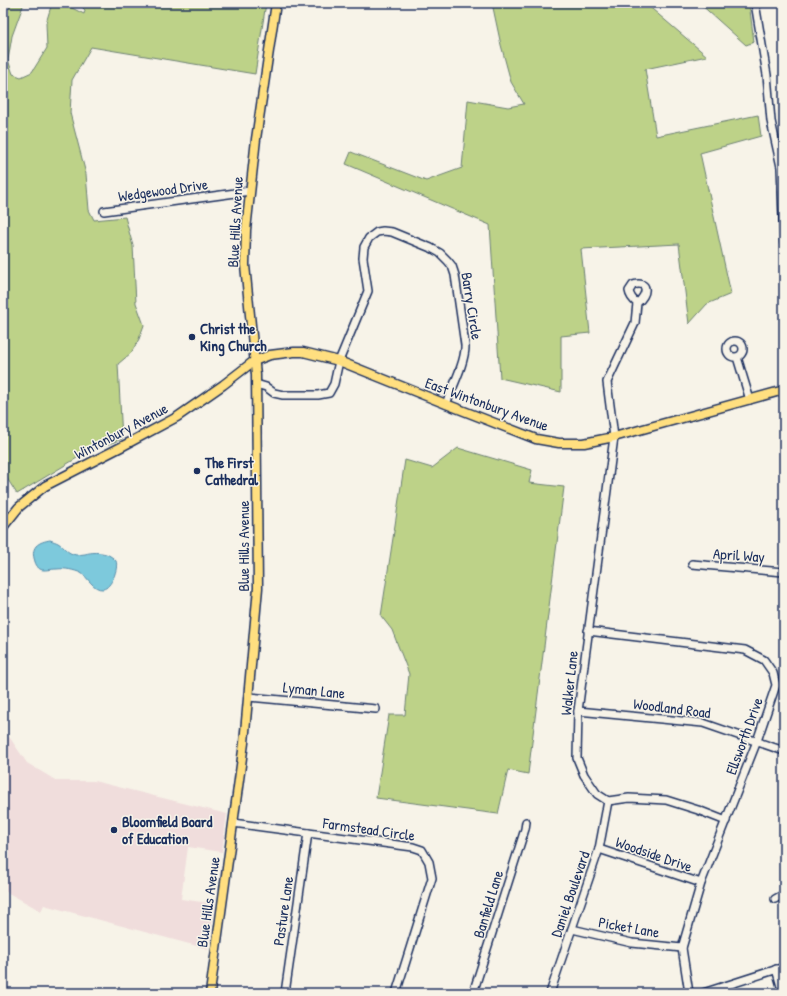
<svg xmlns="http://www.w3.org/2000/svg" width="787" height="996" font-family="'Patrick Hand',sans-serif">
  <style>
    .built { fill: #f0dddc }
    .green { fill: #bdd288; stroke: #6c8073 }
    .water { fill: #7dc9dc; stroke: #568baa }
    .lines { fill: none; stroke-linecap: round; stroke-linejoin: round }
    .minor-casing { stroke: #1b2f5e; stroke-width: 10 }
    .major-casing { stroke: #1b2f5e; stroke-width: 11 }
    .minor { stroke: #f7f3e8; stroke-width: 7 }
    .major { stroke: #ffdf80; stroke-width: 8 }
    .poi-dot { fill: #1b2f5e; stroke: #f7f3e8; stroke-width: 1.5 }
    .labels { text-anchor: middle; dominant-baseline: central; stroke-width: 3; stroke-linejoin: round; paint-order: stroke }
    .street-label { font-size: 15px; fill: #1b2f5e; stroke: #f7f3e8 }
    .poi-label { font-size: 15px; font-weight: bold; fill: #1b2f5e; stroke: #f7f3e8; text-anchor: start }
  </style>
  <rect width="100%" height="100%" fill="#f7f3e8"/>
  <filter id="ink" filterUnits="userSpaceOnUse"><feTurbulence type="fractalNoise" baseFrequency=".025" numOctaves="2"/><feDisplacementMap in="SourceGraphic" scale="8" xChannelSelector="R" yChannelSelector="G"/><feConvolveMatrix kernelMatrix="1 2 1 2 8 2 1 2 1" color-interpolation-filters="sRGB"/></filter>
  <g filter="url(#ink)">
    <!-- built -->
    <path class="built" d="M3 735 10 738 27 763 57 781H94L227 814 222 852 188 847 181 899 215 904 208 949 44 905 41 911 3 890Z"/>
    <!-- green -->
    <g class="green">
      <path d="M3 3H24L12 36 8 60 13 74 21 77 32 72 47 48 46 23 52 3H62L84 14 85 10 78 3H266L255 74 91 47 72 80 70 113 86 174 89 210 94 220 125 217 133 246 136 303 144 325 139 339 131 353 118 364 122 439 87 452 17 494 3 472Z"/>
      <path d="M492 3H645L707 56 645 69 656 136 758 115 761 136 700 153 731 294 707 304 689 324 679 244 581 249 590 333 561 336V392L500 378 490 225 346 164 351 152 426 181 462 168 468 100 508 107 524 104 511 82 501 45Z"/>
      <path d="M699 3H749L754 42 746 45Z"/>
      <path d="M458 448 532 470 529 483 564 487 528 774 508 770 498 814 376 798 389 715H405L409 674 392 630 381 616 405 460 432 468Z"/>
    </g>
    <!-- water -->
    <path class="water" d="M50 540C53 541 56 542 58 543 65 547 66 553 76 555 79 555 82 554 85 554 92 552 99 552 106 554 109 555 114 558 116 561 119 568 111 588 103 589 93 590 88 577 81 573 74 570 65 568 57 569 45 569 38 575 34 558 33 554 33 550 36 546 40 542 45 541 50 540Z"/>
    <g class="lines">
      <defs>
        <g id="minor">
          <path d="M755 3 767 75 771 121 781 167 784 242"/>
          <path d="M104 211 250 191"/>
          <path d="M637 303C633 300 630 297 629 291L633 285C649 280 648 295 637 303L635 323 607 382 614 437 578 711 577 758 584 775 597 794 608 801 629 798 666 800 698 810 726 821"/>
          <circle cx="735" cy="349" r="8"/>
          <path d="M737 357 750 400"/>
          <path d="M256 384 266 387 274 393 283 395H318L329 393 334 384 339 361 368 291 363 258 364 247 369 238 377 232 383 231 392 232 431 248 440 253 448 261 452 266 455 275 465 345C466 361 452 388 446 404"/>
          <path d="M692 564 784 572"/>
          <path d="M588 631 745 650 764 660 773 673 776 685 757 741 701 883 682 948 689 993"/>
          <path d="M249 697 376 709"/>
          <path d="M578 711 703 723 784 751"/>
          <path d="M233 823 413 847 422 850 429 862 432 878 396 993"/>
          <path d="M599 849 701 883"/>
          <path d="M775 899 784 894"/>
          <path d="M572 929 632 943 682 948"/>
          <path d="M776 969 783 993"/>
          <path d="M285 993 308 833"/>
          <path d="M473 993 525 829 526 822"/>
          <path d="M550 993 599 849 608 801"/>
          <path d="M703 993 784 967"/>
        </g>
        <g id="major">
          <path d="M3 527 19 507 45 486 121 447 177 417 223 385 254 361 270 355 294 352H303L339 361 446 404 536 439 559 443H584L614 437 784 390"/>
          <path d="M210 993 244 743 258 588 256 375 245 265 246 230 256 139 276 3"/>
        </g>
      </defs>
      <!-- minor casing -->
      <use href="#minor" class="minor-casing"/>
      <!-- major casing -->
      <use href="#major" class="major-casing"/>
      <!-- minor -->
      <use href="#minor" class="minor"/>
      <!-- major -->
      <use href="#major" class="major"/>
    </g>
  </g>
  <!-- markers -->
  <g class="poi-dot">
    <circle cx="192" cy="337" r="4"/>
    <circle cx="197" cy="471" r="4"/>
    <circle cx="114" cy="830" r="4"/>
  </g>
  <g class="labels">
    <!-- street labels -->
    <g class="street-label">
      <text transform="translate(163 190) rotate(-8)">Wedgewood Drive</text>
      <text transform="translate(235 222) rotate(-87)">Blue Hills Avenue</text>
      <text transform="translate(472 306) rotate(81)">Barry Circle</text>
      <text transform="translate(487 404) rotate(20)">East Wintonbury Avenue</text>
      <text transform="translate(121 431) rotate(-28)">Wintonbury Avenue</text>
      <text transform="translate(243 546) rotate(-90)">Blue Hills Avenue</text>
      <text transform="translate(739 555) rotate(4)">April Way</text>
      <text transform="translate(569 683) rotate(-84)">Walker Lane</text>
      <text transform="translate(314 690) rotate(6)">Lyman Lane</text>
      <text transform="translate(672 708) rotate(7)">Woodland Road</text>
      <text transform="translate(744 736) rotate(-70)">Ellsworth Drive</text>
      <text transform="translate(369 829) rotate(8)">Farmstead Circle</text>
      <text transform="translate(654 854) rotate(19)">Woodside Drive</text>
      <text transform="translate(570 894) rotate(-71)">Daniel Boulevard</text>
      <text transform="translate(208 902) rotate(-82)">Blue Hills Avenue</text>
      <text transform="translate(488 904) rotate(-73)">Banfield Lane</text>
      <text transform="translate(283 911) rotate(-82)">Pasture Lane</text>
      <text transform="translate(629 927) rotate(10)">Picket Lane</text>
    </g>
    <!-- poi labels -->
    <g class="poi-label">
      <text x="200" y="328">Christ the<tspan x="200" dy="17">King Church</tspan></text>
      <text x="205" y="462">The First<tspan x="205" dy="17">Cathedral</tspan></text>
      <text x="122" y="821">Bloomfield Board<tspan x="122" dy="17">of Education</tspan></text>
    </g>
  </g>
  <!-- margin -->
  <rect width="787" height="996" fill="none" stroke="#f7f3e8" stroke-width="16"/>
  <rect x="8" y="8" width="771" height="980" fill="none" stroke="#1b2f5e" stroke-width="1.5" filter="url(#ink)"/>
</svg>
